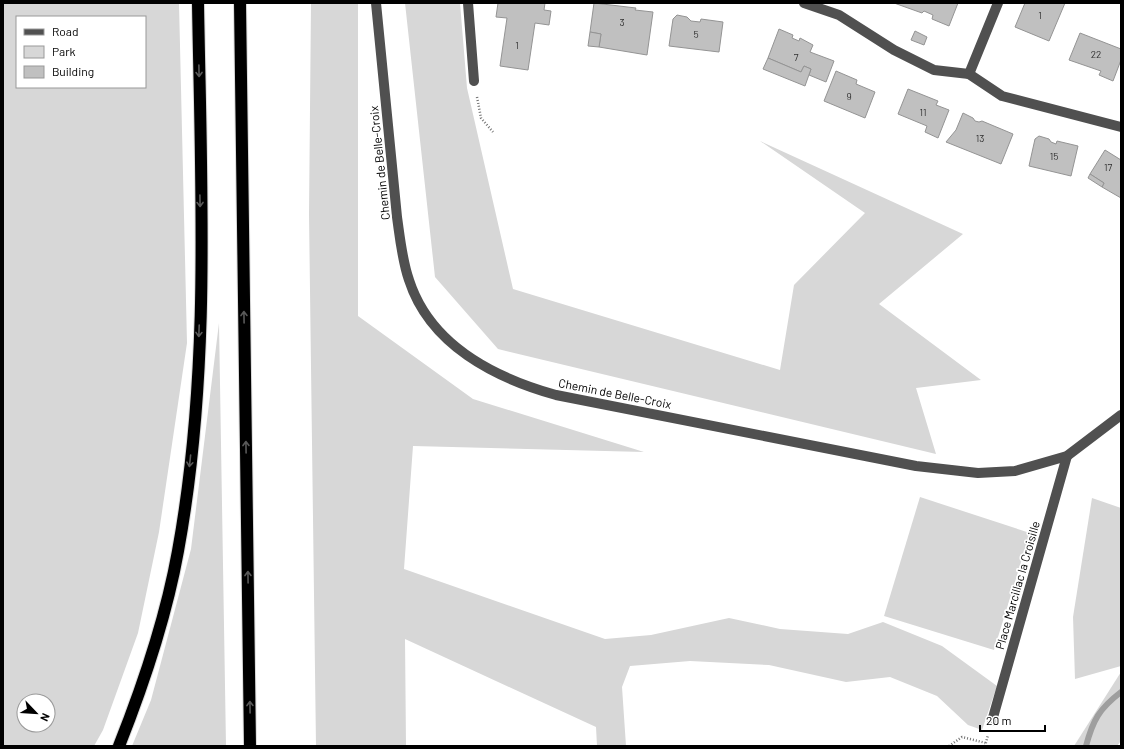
<svg xmlns="http://www.w3.org/2000/svg" width="1124" height="749" font-family="Barlow,sans-serif">
  <style>
    .green { fill: #d7d7d7; fill-rule: evenodd }
    .lines { fill: none; stroke-linecap: round; stroke-linejoin: round }
    .stream { stroke: #9e9e9e; stroke-width: 6 }
    .building { fill: #c0c0c0; stroke: #949494 }
    .highway-casing { stroke: #dbdbdb; stroke-width: 14 }
    .path { stroke: #727272; stroke-width: 2.5; stroke-dasharray: 1 2; stroke-linecap: butt }
    .minor { stroke: #505050; stroke-width: 10 }
    .highway { stroke: #000; stroke-width: 12 }
    .oneway { stroke: #595959 }
    .labels { text-anchor: middle; dominant-baseline: central; stroke-width: 3.5; stroke-linejoin: round; paint-order: stroke }
    .number-label { font-size: 10px; fill: #303030 }
    .street-label { font-size: 12px; fill: #000; stroke: #fff }
  </style>
  <rect width="100%" height="100%" fill="#fff"/>
  <!-- green -->
  <g class="green">
    <path d="M3 3H179L187 343 159 532 138 633 103 730 94 746H3ZM17 17H145V87H17ZM24 701H48V725H24Z"/>
    <path d="M311 3H358V316L473 399 644 452 413 446 404 569 605 639 651 635 729 618 780 629 848 634 883 622 942 646 997 686 982 730 968 725 937 696 890 677 846 682 769 665 690 661 630 666 622 687 626 746H597L596 727 405 639 406 746H316L309 214Z"/>
    <path d="M405 3H460L467 88 513 289 780 370 794 285 865 213 760 141 963 234 879 304 981 380 916 388 936 454 498 349 435 277Z"/>
    <path d="M219 323 226 746H132L151 700 191 549Z"/>
    <path d="M920 497 1030 533 994 650 884 616Z"/>
    <path d="M1092 498 1121 508V666L1075 679 1073 617Z"/>
    <path d="M1121 672V741L1117 746H1074Z"/>
  </g>
  <g class="lines">
    <!-- stream -->
    <path class="stream" d="M1086 746C1093 720 1099 709 1121 692"/>
  </g>
  <!-- building -->
  <g class="building">
    <path d="M498 3H545L544 10 551 11 549 25 535 23 528 70 500 66 507 18 496 17Z"/>
    <path d="M594 3 636 8 635 10 653 12 647 55 599 47 601 34 590 32Z"/>
    <path d="M894 3H958L949 26 932 19 933 15 924 11 922 13Z"/>
    <path d="M1025 3H1065L1049 41 1015 27Z"/>
    <path d="M677 15 687 17 691 21 700 22 701 19 723 22 719 52 669 46 673 19Z"/>
    <path d="M779 29 793 35 792 38 799 41 800 38 813 45 810 52 834 61 826 82 809 75 811 69 804 66 801 72 768 58Z"/>
    <path d="M915 31 927 37 924 45 911 40Z"/>
    <path d="M590 32 601 34 599 47 588 46Z"/>
    <path d="M1080 33 1121 49V60L1113 81 1099 75 1101 71 1069 60Z"/>
    <path d="M768 58 801 72 804 66 811 69 805 86 763 69Z"/>
    <path d="M836 71 857 80 856 84 875 92 865 118 824 101Z"/>
    <path d="M908 89 938 101 936 105 949 110 938 138 925 132 927 126 898 114Z"/>
    <path d="M963 113 973 118 975 121 979 122 982 121 1013 134 1001 164 946 142 956 130Z"/>
    <path d="M1039 136 1049 139 1051 142 1056 144 1057 141 1078 146 1071 176 1029 166 1035 139Z"/>
    <path d="M1105 150 1121 160V198L1102 187 1104 183 1090 174Z"/>
    <path d="M1090 174 1104 183 1102 187 1088 178Z"/>
  </g>
  <g class="lines">
    <defs>
      <g id="highway">
        <path d="M240 3 250 746"/>
        <path d="M119 746C144 683 166 618 178 551 211 371 201 185 198 3"/>
      </g>
    </defs>
    <!-- highway casing -->
    <use href="#highway" class="highway-casing"/>
    <!-- path -->
    <g class="path">
      <path d="M477 97 481 118 493 132"/>
      <path d="M949 746 962 737 986 743"/>
      <path d="M985 746 988 735"/>
    </g>
    <!-- minor -->
    <g class="minor">
      <path d="M376 3 397 217C400 238 402 260 409 280 430 345 495 378 556 395L916 466 978 473 1015 471 1067 456 1121 415"/>
      <path d="M468 3 474 81"/>
      <path d="M804 3 839 15 894 50 934 70 969 74 1002 96 1121 127"/>
      <path d="M969 74 998 3"/>
      <path d="M992 721 1067 456"/>
    </g>
    <!-- highway -->
    <use href="#highway" class="highway"/>
  </g>
  <!-- one-way arrows -->
  <defs><path id="oneway-shaft" d="M-6 0H5M1.5-3L5.5 0L1.5 3" fill="none" stroke-width="1.6" stroke-linecap="round" stroke-linejoin="round"/></defs>
  <g class="oneway">
    <use href="#oneway-shaft" transform="translate(199 71) rotate(89)"/>
    <use href="#oneway-shaft" transform="translate(200 201) rotate(89)"/>
    <use href="#oneway-shaft" transform="translate(244 317) rotate(-91)"/>
    <use href="#oneway-shaft" transform="translate(199 331) rotate(92)"/>
    <use href="#oneway-shaft" transform="translate(246 447) rotate(-91)"/>
    <use href="#oneway-shaft" transform="translate(190 461) rotate(96)"/>
    <use href="#oneway-shaft" transform="translate(248 577) rotate(-91)"/>
    <use href="#oneway-shaft" transform="translate(250 707) rotate(-91)"/>
  </g>
  <g class="labels">
    <!-- number labels -->
    <g class="number-label">
      <text x="1040" y="15">1</text>
      <text x="622" y="22">3</text>
      <text x="696" y="34">5</text>
      <text x="517" y="45">1</text>
      <text x="1096" y="54">22</text>
      <text x="796" y="57">7</text>
      <text x="849" y="96">9</text>
      <text x="923" y="112">11</text>
      <text x="980" y="138">13</text>
      <text x="1054" y="156">15</text>
      <text x="1108" y="167">17</text>
    </g>
    <!-- street labels -->
    <g class="street-label">
      <text transform="translate(379 163) rotate(-96)">Chemin de Belle-Croix</text>
      <text transform="translate(615 393) rotate(11)">Chemin de Belle-Croix</text>
      <text transform="translate(1017 585) rotate(-74)">Place Marcillac la Croisille</text>
    </g>
  </g>
  <!-- border -->
  <rect width="1124" height="749" fill="none" stroke="#000000" stroke-width="8"/>
  <!-- legend -->
  <rect x="16" y="16" width="130" height="72" fill="#ffffff" stroke="#999999"/>
  <rect x="24" y="29" width="20" height="6" fill="#505050" stroke="#999999"/>
  <text x="52" y="36" font-size="12" fill="#000000">Road</text>
  <rect x="24" y="46" width="20" height="12" fill="#d7d7d7" stroke="#999999"/>
  <text x="52" y="56" font-size="12" fill="#000000">Park</text>
  <rect x="24" y="66" width="20" height="12" fill="#c0c0c0" stroke="#999999"/>
  <text x="52" y="76" font-size="12" fill="#000000">Building</text>
  <!-- north arrow -->
  <g transform="translate(36 713) rotate(115)"><circle r="19" fill="#ffffff" stroke="#999999"/>
  <path d="M0-3L7 15L0 10L-7 15Z" fill="#000000"/>
  <text y="-6" font-size="11" font-weight="bold" text-anchor="middle" fill="#000000">N</text>
  </g>
  <!-- scale -->
  <path d="M980 725v6h65v-6" fill="none" stroke="#000000" stroke-width="2"/>
  <text x="986" y="725" font-size="12" fill="#000000" stroke="#ffffff" stroke-width="3" paint-order="stroke">20 m</text>
</svg>
